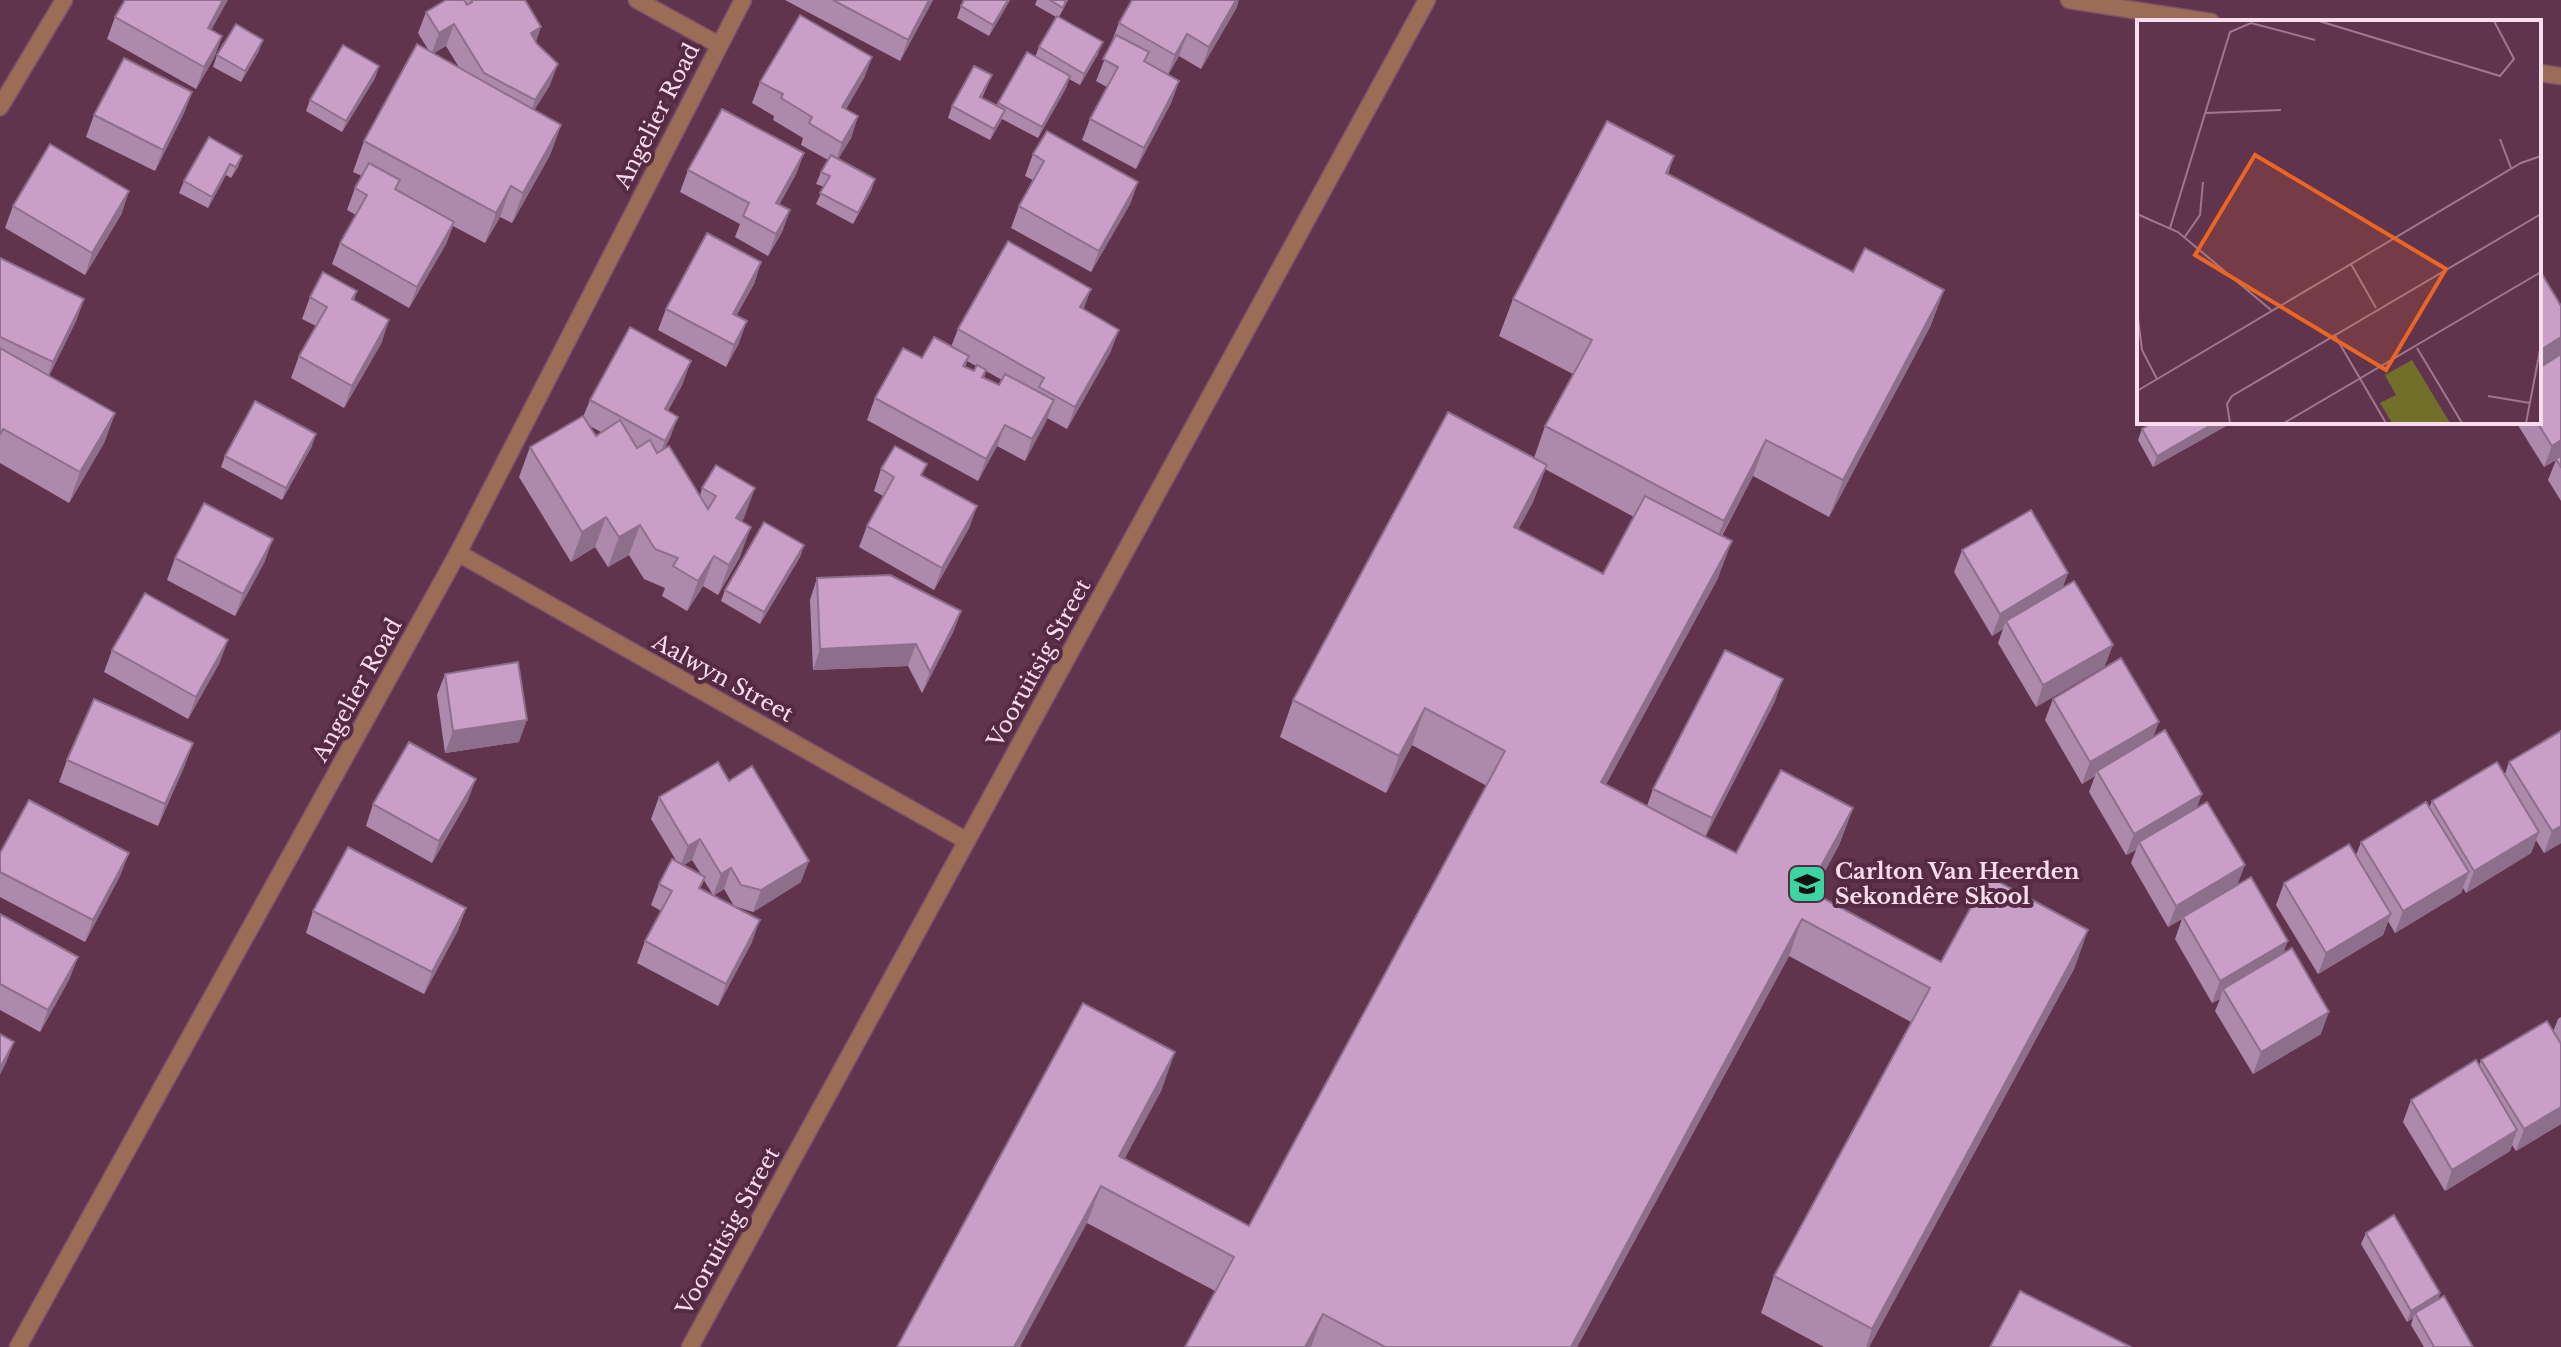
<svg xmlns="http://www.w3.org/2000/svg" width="2561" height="1347" font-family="'Libre Baskerville',serif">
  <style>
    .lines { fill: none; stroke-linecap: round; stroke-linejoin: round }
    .minor-casing { stroke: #7d526a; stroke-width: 19 }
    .minor { stroke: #9b6d57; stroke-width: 16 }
    .wall { fill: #ad89ac; fill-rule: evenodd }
    .shaded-wall { fill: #8d6f8c }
    .building { fill: #c99fc8; stroke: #8d6f8c; stroke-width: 2 }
    .labels { text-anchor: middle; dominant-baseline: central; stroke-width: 8; stroke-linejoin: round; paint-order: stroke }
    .street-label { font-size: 22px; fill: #faddec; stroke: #562a43 }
    .poi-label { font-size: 22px; font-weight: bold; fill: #faddec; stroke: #562a43; text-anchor: start }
    .inset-road { fill: none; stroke: #9e788d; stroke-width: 2 }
    .view { fill: #ea6622; fill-opacity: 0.15; stroke: #ea6622; stroke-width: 4 }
    .inset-edge { fill: none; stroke: #faddec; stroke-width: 4 }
  </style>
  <rect width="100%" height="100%" fill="#61344d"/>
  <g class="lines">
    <defs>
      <g id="minor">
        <path d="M637 0 719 45"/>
        <path d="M2069 0 2211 22"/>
        <path d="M2539 73 2561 76"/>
        <path d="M0 107 64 0"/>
        <path d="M458 553 967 841"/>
        <path d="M18 1347 458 553 743 0"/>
        <path d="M690 1347 1427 0"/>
      </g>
    </defs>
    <!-- minor casing -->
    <use href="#minor" class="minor-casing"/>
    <!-- minor -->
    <use href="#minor" class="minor"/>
  </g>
  <!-- wall -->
  <g class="wall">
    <path d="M227 0 211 30 222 36 214 58 196 89 107 39 115 17Z"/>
    <path d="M446 0H525L536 42 550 85 534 110 561 125 550 155 512 223 500 217 485 243 453 226 446 244 409 308 332 264 340 243 356 215 347 210 355 188 362 176 353 172 364 141 429 51 418 33 426 12ZM446 46 460 69 433 53Z"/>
    <path d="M785 0H933L900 61Z"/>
    <path d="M1010 0 989 36 957 18 961 6Z"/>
    <path d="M1037 0H1068L1059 17 1098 54 1080 85 1069 79 1066 88 1038 138 1002 119 990 140 948 118 952 106 992 75 982 98 997 105 1027 52 1035 57 1039 47 1056 17 1035 5Z"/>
    <path d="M1237 7 1201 69 1179 56 1168 75 1179 81 1171 103 1136 169 1082 140 1090 119 1107 87 1096 81 1119 23Z"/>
    <path d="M259 51 241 82 213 67 217 55Z"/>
    <path d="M872 57 864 78 846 109 858 116 851 138 838 159 875 179 871 191 853 224 816 204 824 187 816 184 821 172 828 160 801 145 803 138 773 120 774 116 752 103 760 82Z"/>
    <path d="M379 66 375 78 342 132 306 111 310 100Z"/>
    <path d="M192 92 184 113 155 171 86 137 94 115Z"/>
    <path d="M804 153 796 174 779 205 790 210 782 232 768 256 735 237 740 224 680 192 688 170Z"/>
    <path d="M1033 154 1138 182 1130 204 1091 272 1011 228 1019 206 1033 180 1025 176Z"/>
    <path d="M242 156 238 167 231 178 226 175 208 208 179 193 184 181Z"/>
    <path d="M1674 156 1668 174 1853 272 1944 290 1930 327 1829 517 1753 476 1722 536 1718 578 1606 784 1647 806 1653 789 1775 701 1705 837 1736 853 1853 808 1839 845 1813 893 1941 962 2075 967 1869 1347H1824L1761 1313 1774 1276 1911 1022 1789 956 1577 1347H1185L1215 1291 1087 1223 897 1347 1162 1089 1124 1159 1249 1226 1487 786 1412 745 1386 793 1280 737 1293 700 1534 458 1545 426 1573 374 1499 336 1513 299ZM1545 469 1634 517 1603 574 1518 529 1533 502Z"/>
    <path d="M13 206 122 213 85 275 5 228Z"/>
    <path d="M0 258 84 299 76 321 49 376 115 413 104 443 69 503 0 463Z"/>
    <path d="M761 262 754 284 736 316 739 343 726 367 658 330 666 309Z"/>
    <path d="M357 291 354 300 382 342 344 408 291 378 299 356 316 326 302 319 310 297Z"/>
    <path d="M1084 309 1111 351 1067 429 1047 418 1025 461 997 446 978 481 867 420 875 398 922 358 951 347 958 329ZM967 361 976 366 974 371 965 367ZM986 371 1002 380 999 385 984 378Z"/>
    <path d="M2561 354V501L2548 480 2556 460 2544 467 2516 422H2539Z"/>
    <path d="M683 383 668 411 678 417 665 448 700 496 702 488 716 465 744 518 741 522 740 557 718 595 703 586 687 611 662 596 665 588 644 579 629 555 608 567 595 547 571 562 519 477 530 447 583 417 590 400ZM590 426 601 432 596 436Z"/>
    <path d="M2153 422H2227L2226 426 2153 467 2138 440 2142 429Z"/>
    <path d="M312 446 282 500 221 467 225 456Z"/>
    <path d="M881 469 923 476 977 506 969 528 934 590 859 547 867 526 883 496 874 491Z"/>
    <path d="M804 545 800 557 760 624 721 601 725 590Z"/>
    <path d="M1962 550 2068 573 2062 588 2105 666 2036 707 1998 643 2003 629 1992 636 1954 572Z"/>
    <path d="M175 558 265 561 235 616 167 580Z"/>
    <path d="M817 578 961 611 953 632 922 693 908 666 813 670 810 600Z"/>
    <path d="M112 650 220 662 188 719 104 672Z"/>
    <path d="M445 674 519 742 445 753 437 695Z"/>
    <path d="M2053 699 2153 737 2197 808 2237 885 2284 953 2321 1034 2253 1074 2215 1011 2220 999 2212 1003 2175 939 2182 919 2168 927 2131 863 2136 850 2126 855 2089 792 2095 776 2082 784 2045 720Z"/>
    <path d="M67 760 185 765 158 826 59 782Z"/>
    <path d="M2509 762 2561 843 2544 853 2536 840 2531 853 2466 893 2463 888 2461 893 2395 933 2388 921 2383 935 2318 974 2276 905 2284 883 2356 855 2361 842 2429 808 2432 801 2505 774Z"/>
    <path d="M729 781 801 882 753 912 734 906 724 889 713 896 752 942 718 1006 637 963 645 941 661 911 651 905 659 884 677 862 651 819 659 797ZM692 860 701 874 684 865ZM704 880 705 882 713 895 700 889Z"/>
    <path d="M468 800 432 863 366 826 373 804Z"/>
    <path d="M0 853 121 874 85 942 0 897Z"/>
    <path d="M466 908 458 930 424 994 306 933 313 911Z"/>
    <path d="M0 914 70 978 40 1032 0 1010Z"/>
    <path d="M2561 1017V1124L2516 1151 2512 1145 2510 1151 2445 1191 2403 1122 2411 1100 2479 1066 2481 1060 2553 1032 2558 1019Z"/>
    <path d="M2366 1233 2440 1293 2438 1300 2473 1347H2424L2411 1325 2413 1318 2407 1322 2361 1244Z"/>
  </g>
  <!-- shaded-wall -->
  <g class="shaded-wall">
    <path d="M223 0H228L200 50 208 28Z"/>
    <path d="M929 0H933L900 61 908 40Z"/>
    <path d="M1008 0H1010L989 36 993 25Z"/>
    <path d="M1236 0H1239L1237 7 1201 69 1209 47Z"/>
    <path d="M454 24 446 46 431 55 439 33Z"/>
    <path d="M541 27 534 48 531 33Z"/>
    <path d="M1187 34 1179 56 1167 76 1175 55Z"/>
    <path d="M222 36 214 58 196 89 204 67Z"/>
    <path d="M263 40 259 51 241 82 245 71Z"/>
    <path d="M1103 42 1098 54 1080 85 1084 74Z"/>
    <path d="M872 57 864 78 834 128 842 107Z"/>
    <path d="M558 64 550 85 527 122 535 100Z"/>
    <path d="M379 66 375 78 342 132 346 121Z"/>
    <path d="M1070 76 1066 88 1038 138 1042 127Z"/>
    <path d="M1179 81 1171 103 1136 169 1144 148Z"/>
    <path d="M192 92 184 113 155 171 163 150Z"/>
    <path d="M1005 110 1001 121 990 140 994 129Z"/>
    <path d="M858 116 851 138 835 164 842 143Z"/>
    <path d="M561 125 550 155 512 223 523 193Z"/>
    <path d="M804 153 796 174 768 225 776 203Z"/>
    <path d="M242 156 238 167 231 178 236 167Z"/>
    <path d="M230 164 226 175 208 208 212 197Z"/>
    <path d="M875 179 871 191 853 224 858 213Z"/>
    <path d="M1138 182 1130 204 1091 272 1099 251Z"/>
    <path d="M511 186 500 217 485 243 496 213Z"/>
    <path d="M129 191 122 213 85 275 92 253Z"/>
    <path d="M790 210 782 232 768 256 776 234Z"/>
    <path d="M454 222 446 244 409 308 417 287Z"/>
    <path d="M761 262 754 284 725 336 733 314Z"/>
    <path d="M1091 289 1083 311 1080 307Z"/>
    <path d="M1944 290 1930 327 1829 517 1843 480Z"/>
    <path d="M84 299 76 321 45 384 53 362Z"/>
    <path d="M389 320 382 342 344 408 352 386Z"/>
    <path d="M747 321 739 343 726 367 734 345Z"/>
    <path d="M1119 330 1111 351 1067 429 1075 407Z"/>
    <path d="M2561 337V354L2539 367V351Z"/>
    <path d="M691 361 683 383 657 431 665 409Z"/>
    <path d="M1054 400 1046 422 1025 461 1032 439Z"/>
    <path d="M115 413 104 443 69 503 80 472Z"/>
    <path d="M678 417 670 438 657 463 665 441Z"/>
    <path d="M2216 422H2227L2226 426 2153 467 2157 456Z"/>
    <path d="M1005 425 997 446 978 481 986 459Z"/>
    <path d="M316 434 312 446 282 500 286 488Z"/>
    <path d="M1766 440 1753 476 1710 557 1724 521Z"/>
    <path d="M2561 440V457L2544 467 2552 446Z"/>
    <path d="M1547 465 1533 502 1500 563 1514 527Z"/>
    <path d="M755 488 744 518 725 549 736 518Z"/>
    <path d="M977 506 969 528 934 590 942 568Z"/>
    <path d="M606 517 595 547 571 562 582 532Z"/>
    <path d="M640 525 629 555 608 567 619 537Z"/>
    <path d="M751 527 740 557 718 595 729 565Z"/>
    <path d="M273 539 265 561 235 616 243 594Z"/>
    <path d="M1732 541 1718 578 1588 818 1601 782Z"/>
    <path d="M804 545 800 557 760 624 764 612Z"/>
    <path d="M714 556 703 586 687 611 698 581Z"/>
    <path d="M2068 573 2060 595 2006 621 2003 629 1992 636 2000 614Z"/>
    <path d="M961 611 953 632 922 693 930 672Z"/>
    <path d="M228 640 220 662 188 719 196 697Z"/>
    <path d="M916 644 908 666 813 670 820 649Z"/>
    <path d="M2113 645 2105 666 2036 707 2043 685Z"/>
    <path d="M1783 679 1775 701 1704 840 1712 818Z"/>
    <path d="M1425 708 1412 745 1386 793 1399 756Z"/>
    <path d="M527 720 519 742 445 753 453 731Z"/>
    <path d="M2159 722 2151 743 2097 771 2095 776 2082 784 2090 762Z"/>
    <path d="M193 743 185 765 158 826 165 804Z"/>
    <path d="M476 779 468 800 432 863 439 841Z"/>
    <path d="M2202 794 2194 816 2139 842 2136 850 2126 855 2134 834Z"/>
    <path d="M1853 808 1839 845 1794 927 1808 890Z"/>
    <path d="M2561 826V843L2544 853 2552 831Z"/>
    <path d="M2539 832 2531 853 2466 893 2474 871Z"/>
    <path d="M700 839 692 860 680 867 688 846Z"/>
    <path d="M129 853 121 874 85 942 93 920Z"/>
    <path d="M809 861 801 882 753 912 761 890Z"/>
    <path d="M2245 865 2237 886 2168 927 2176 906Z"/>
    <path d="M731 868 724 889 713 896 721 874Z"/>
    <path d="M2469 872 2461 893 2395 933 2403 911Z"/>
    <path d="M466 908 458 930 424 994 432 972Z"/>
    <path d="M2391 914 2383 935 2318 974 2326 953Z"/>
    <path d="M1802 919 1789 956 1577 1347H1571Z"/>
    <path d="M760 920 752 942 718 1006 726 984Z"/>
    <path d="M2088 930 2075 967 1869 1347H1866L1872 1329Z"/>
    <path d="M2288 941 2280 962 2223 989 2220 999 2212 1003 2220 981Z"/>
    <path d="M78 957 70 978 40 1032 48 1010Z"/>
    <path d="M2329 1012 2321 1034 2253 1074 2261 1052Z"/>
    <path d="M14 1042 6 1063 0 1075V1068Z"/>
    <path d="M1175 1052 1162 1089 1108 1190 1119 1156Z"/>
    <path d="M2561 1107V1124L2516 1151 2524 1129Z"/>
    <path d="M2517 1130 2510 1151 2445 1191 2452 1170Z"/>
    <path d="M1101 1186 1087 1223 1020 1347H1014Z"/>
    <path d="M2440 1293 2436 1305 2415 1313 2413 1318 2407 1322 2411 1311Z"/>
    <path d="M1323 1314 1311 1347H1305Z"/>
  </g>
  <!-- building -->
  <g class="building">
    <path d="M125 0H223L208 28 222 36 204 67 115 17Z"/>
    <path d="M446 0H464L467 5 472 2 471 0H525L541 27 531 33 537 44 558 64 535 100 484 73 454 24 439 33 426 12Z"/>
    <path d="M833 0H929L908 40Z"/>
    <path d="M964 0H1008L993 25 961 6Z"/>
    <path d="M1050 0H1066L1063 8Z"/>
    <path d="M1132 0H1236L1209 47 1187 34 1175 55 1119 23Z"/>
    <path d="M800 15 872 57 842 107 858 116 842 143 809 123 812 117 781 98 783 94 760 82Z"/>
    <path d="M1057 16 1103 42 1084 74 1039 47Z"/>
    <path d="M236 24 263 40 245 71 217 55Z"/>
    <path d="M1116 35 1149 52 1144 61 1179 81 1144 148 1090 119 1118 67 1103 59Z"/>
    <path d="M417 44 561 125 523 193 511 186 496 213 364 141Z"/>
    <path d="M343 45 379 66 346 121 310 100Z"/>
    <path d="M1027 52 1070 76 1042 127 998 103Z"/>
    <path d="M124 58 192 92 163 150 94 115Z"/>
    <path d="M974 66 992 75 980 97 1005 110 994 129 952 106Z"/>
    <path d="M722 109 804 153 776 203 790 210 776 234 743 216 749 203 688 170Z"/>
    <path d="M1607 121 1674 156 1666 173 1853 272 1865 248 1944 290 1843 480 1766 440 1724 521 1545 426 1592 340 1513 299Z"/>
    <path d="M1047 131 1138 182 1099 251 1019 206 1044 161 1033 154Z"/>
    <path d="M209 137 242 156 236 167 230 164 212 197 184 181Z"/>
    <path d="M50 144 129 191 92 253 13 206Z"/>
    <path d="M831 155 875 179 858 213 820 193 830 176 821 172Z"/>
    <path d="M369 163 400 180 395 189 454 222 417 287 340 243 367 195 355 188Z"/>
    <path d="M707 233 761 262 733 314 747 321 734 345 666 309Z"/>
    <path d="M1008 241 1091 289 1080 307 1119 330 1075 407 1039 387 1044 378 958 329Z"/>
    <path d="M0 258 84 299 53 362 0 337Z"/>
    <path d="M2539 269 2561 306V337L2539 351Z"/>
    <path d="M323 272 357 291 352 299 389 320 352 386 299 356 327 307 310 297Z"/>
    <path d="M630 327 691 361 665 409 678 417 665 441 590 400Z"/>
    <path d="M934 337 969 356 963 366 974 371 977 365 986 370 982 377 999 385 1005 374 1054 400 1032 439 1005 425 986 459 875 398 903 348 922 358Z"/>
    <path d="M0 348 115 413 80 472 3 429 0 435Z"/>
    <path d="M2561 354V440L2552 446 2537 422H2539V368Z"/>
    <path d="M255 401 316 434 286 488 225 456Z"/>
    <path d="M1448 412 1547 465 1514 527 1603 574 1645 496 1732 541 1601 782 1736 853 1781 770 1853 808 1808 890 1941 962 1988 876 2088 930 1872 1329 1774 1276 1930 988 1802 919 1571 1347H1385L1323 1314 1305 1347H1185L1234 1257 1101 1186 1014 1347H897L1083 1003 1175 1052 1119 1156 1249 1226 1505 751 1425 708 1399 756 1293 700Z"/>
    <path d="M583 416 596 436 620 420 637 448 650 440 657 453 669 446 708 509 716 496 702 488 716 465 755 488 736 518 751 527 729 565 714 556 698 581 673 566 678 558 655 549 640 525 619 537 606 517 582 532 530 447Z"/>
    <path d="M2153 422H2216L2157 456 2142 429Z"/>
    <path d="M895 446 927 464 921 475 977 506 942 568 867 526 894 477 881 469Z"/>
    <path d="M2561 456V467L2556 459Z"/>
    <path d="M204 503 273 539 243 594 175 558Z"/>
    <path d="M2031 510 2068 573 2000 614 1962 550Z"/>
    <path d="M764 522 804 545 764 612 725 590Z"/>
    <path d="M890 575 961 611 930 672 916 644 820 649 817 578Z"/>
    <path d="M2074 581 2113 645 2043 685 2006 621Z"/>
    <path d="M145 593 228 640 196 697 112 650Z"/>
    <path d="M1725 650 1783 679 1712 818 1653 789Z"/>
    <path d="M2121 658 2159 722 2090 762 2053 699Z"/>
    <path d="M518 662 527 720 453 731 445 674Z"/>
    <path d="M94 699 193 743 165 804 67 760Z"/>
    <path d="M2165 730 2202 794 2134 834 2097 771Z"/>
    <path d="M2561 731V826L2552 831 2509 762Z"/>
    <path d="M409 742 476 779 439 841 373 804Z"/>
    <path d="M718 762 729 781 752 766 809 861 761 890 741 885 731 868 721 874 700 839 688 846 659 797Z"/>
    <path d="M2497 762 2539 832 2474 871 2432 801Z"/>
    <path d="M29 800 129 853 93 920 0 872V853Z"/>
    <path d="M2207 802 2245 865 2176 906 2139 842Z"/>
    <path d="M2426 802 2469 872 2403 911 2361 842Z"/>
    <path d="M2349 844 2391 914 2326 953 2284 883Z"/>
    <path d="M348 847 466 908 432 972 313 911Z"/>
    <path d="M672 859 705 877 699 888 760 920 726 984 645 941 672 891 659 884Z"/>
    <path d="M2251 877 2288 941 2220 981 2183 917Z"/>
    <path d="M0 914 78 957 48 1010 0 984Z"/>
    <path d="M2292 948 2329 1012 2261 1052 2223 989Z"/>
    <path d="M2547 1021 2561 1044V1107L2524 1129 2481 1060Z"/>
    <path d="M0 1034 14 1042 0 1068Z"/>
    <path d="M2476 1060 2517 1130 2452 1170 2411 1100Z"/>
    <path d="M2394 1215 2440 1293 2411 1311 2366 1233Z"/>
    <path d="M2020 1291 2131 1347H1990Z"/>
    <path d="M2444 1296 2473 1347H2434L2415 1313Z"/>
  </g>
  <!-- icons -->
  <defs>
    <symbol id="school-square" viewBox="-11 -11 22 22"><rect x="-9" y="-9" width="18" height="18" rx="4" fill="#3dd4a3" stroke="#562a43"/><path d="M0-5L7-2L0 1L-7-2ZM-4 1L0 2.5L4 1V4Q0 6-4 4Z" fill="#111"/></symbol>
  </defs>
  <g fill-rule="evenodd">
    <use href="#school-square" x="1785" y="862" width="44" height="44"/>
  </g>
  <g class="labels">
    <!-- street labels -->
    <g class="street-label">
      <text transform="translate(657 116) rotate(-63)">Angelier Road</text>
      <text transform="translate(1039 663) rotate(-61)">Vooruitsig Street</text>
      <text transform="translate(723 678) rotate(29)">Aalwyn Street</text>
      <text transform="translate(357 690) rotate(-61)">Angelier Road</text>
      <text transform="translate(728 1231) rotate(-61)">Vooruitsig Street</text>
    </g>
    <!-- poi labels -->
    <g class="poi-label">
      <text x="1835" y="871">Carlton Van Heerden<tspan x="1835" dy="25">Sekondêre Skool</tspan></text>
    </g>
  </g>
  <!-- overview -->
  <g transform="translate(2137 20)">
    <rect width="404" height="404" fill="#61344d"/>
    <path d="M275 340 313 403H255L243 383 259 375 248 355Z" fill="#726f2a"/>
    <path class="inset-road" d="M182 1 363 56 377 39 357 1M69 93 144 90M363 119 374 148M0 194 41 212 134 290M33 208 93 12 114 3 178 20M47 218 63 195 66 162M214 244 239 288M0 291 5 330 20 359M197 314 249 403M280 328 325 403M0 371 384 143 404 136M351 376 393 383M93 403 90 384 95 376 404 194M147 403 404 252M389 403 404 325"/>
    <path class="view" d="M118 135 309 249 249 350 58 235Z"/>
    <rect width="404" height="404" class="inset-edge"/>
  </g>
</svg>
